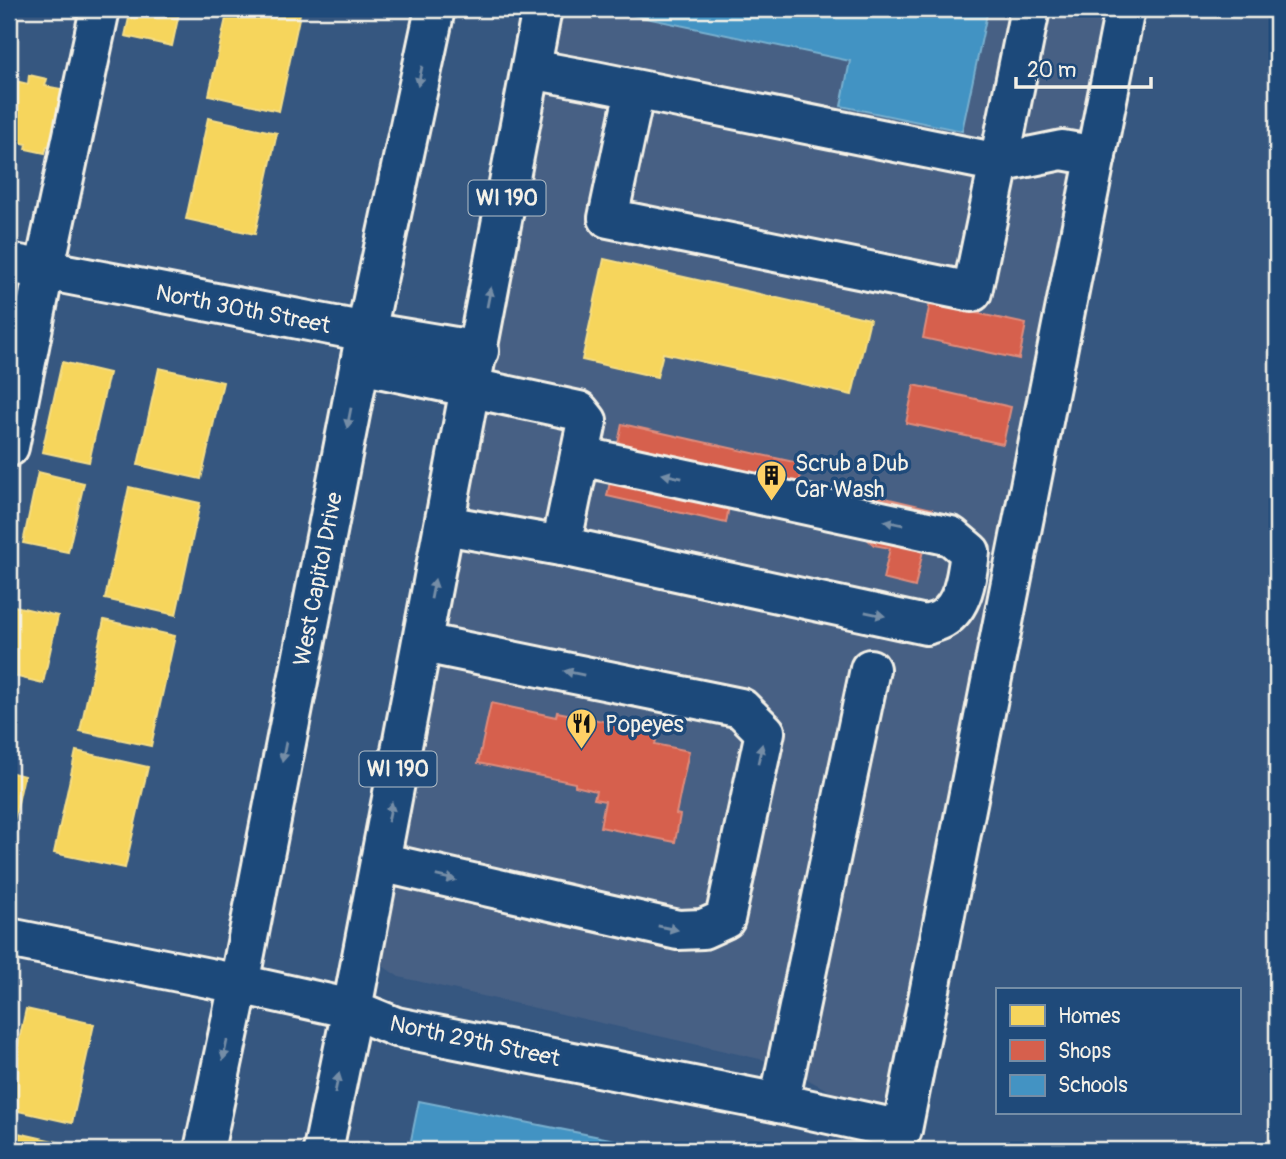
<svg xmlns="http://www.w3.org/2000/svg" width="1286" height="1159" font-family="Pangolin,sans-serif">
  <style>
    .built { fill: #466084 }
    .homes { fill: #f6d55c; stroke: #f5dd86; stroke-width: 2 }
    .shops { fill: #d6604d; stroke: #df8c7c; stroke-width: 2 }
    .schools { fill: #4393c3; stroke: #78afce; stroke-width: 2 }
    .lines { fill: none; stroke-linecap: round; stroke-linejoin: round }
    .minor-casing { stroke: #f4f1e8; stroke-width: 44 }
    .major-casing { stroke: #f4f1e8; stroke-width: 44 }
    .minor { stroke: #1f4a7a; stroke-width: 38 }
    .major { stroke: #1f4a7a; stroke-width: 38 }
    .oneway { fill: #748da6 }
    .labels { text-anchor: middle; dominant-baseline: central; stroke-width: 7; stroke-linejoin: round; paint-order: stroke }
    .shield { fill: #1f4a7a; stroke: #b4bfc7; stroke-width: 2 }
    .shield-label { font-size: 21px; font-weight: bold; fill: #f4f1e8 }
    .street-label { font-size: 23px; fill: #f4f1e8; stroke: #1f4a7a }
    .poi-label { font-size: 23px; fill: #f4f1e8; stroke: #1f4a7a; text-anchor: start }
  </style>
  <rect width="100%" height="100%" fill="#365780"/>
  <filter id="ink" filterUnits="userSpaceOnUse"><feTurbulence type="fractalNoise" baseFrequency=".0143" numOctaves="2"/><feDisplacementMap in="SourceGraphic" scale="14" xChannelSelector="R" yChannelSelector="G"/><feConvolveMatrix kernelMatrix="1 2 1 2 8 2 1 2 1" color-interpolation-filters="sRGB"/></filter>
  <g filter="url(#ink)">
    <!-- built -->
    <path class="built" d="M542 9H1125L902 1130 777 1063 399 977 362 952Z"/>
    <!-- homes -->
    <g class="homes">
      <path d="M131 9H180L172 46 125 36Z"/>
      <path d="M228 9H301L279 111 209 95Z"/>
      <path d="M29 75 47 79 45 86 66 90 53 148 47 146 45 153 26 149 27 144 9 140V90L11 80 28 84Z"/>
      <path d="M208 118 277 133 255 234 186 219Z"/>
      <path d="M604 259 870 319 852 395 663 353 657 377 582 360Z"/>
      <path d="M62 362 109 373 89 462 42 452Z"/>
      <path d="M159 368 223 382 201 479 138 465Z"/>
      <path d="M38 472 84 483 68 552 23 543Z"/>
      <path d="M129 487 200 503 176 615 105 599Z"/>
      <path d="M10 605 58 616 43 683 9 675Z"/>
      <path d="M104 620 175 636 151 746 80 731Z"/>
      <path d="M76 751 148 767 125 868 54 853Z"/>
      <path d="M9 772 24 776 9 843Z"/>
      <path d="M26 1009 94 1024 72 1123 9 1109V1085Z"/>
      <path d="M9 1131 67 1144 66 1150H9Z"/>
    </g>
    <!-- shops -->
    <g class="shops">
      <path d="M930 303 1026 324 1019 359 923 338Z"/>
      <path d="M914 385 1011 407 1003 444 906 423Z"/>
      <path d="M622 424 803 464 799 485 867 500 868 494 932 509 915 587 883 579 890 548 874 545 865 537 729 506 726 523 607 496Z"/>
      <path d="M491 703 556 717 557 712 658 732 655 744 689 751 676 814 680 815 675 842 600 827 605 801 594 799 596 791 575 786V783L478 763Z"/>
    </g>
    <!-- schools -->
    <g class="schools">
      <path d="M628 9H988L962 131 841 106 850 61 627 14Z"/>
      <path d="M419 1101 665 1150H409Z"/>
    </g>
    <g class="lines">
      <defs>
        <g id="minor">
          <path d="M1030 9 999 163 1062 150 1096 156"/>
          <path d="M531 69 595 81 999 163 972 292 608 218 635 90"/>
          <path d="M9 263 366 332 479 351"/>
          <path d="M360 364 579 411 587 421 561 546 445 525"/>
          <path d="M9 447 44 271 100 9"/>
          <path d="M561 546 926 625C931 623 937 622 942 619 964 606 967 575 970 552L951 536 580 456"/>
          <path d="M380 862 678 930 703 929 725 919 765 732 741 708 423 643"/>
          <path d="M9 938 239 984 352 1009 396 1027 779 1103 902 1130 1125 9"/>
          <path d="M779 1103 870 669"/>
        </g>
        <g id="major">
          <path d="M204 1150 239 984 366 332 435 9"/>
          <path d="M323 1150 352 1009 542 9"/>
        </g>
      </defs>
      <!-- minor casing -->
      <use href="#minor" class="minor-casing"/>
      <!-- major casing -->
      <use href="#major" class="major-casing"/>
      <!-- minor -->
      <use href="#minor" class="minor"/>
      <!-- major -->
      <use href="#major" class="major"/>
    </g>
    <!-- one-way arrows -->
    <defs><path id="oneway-solid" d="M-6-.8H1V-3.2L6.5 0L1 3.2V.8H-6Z" transform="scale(1.75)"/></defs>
    <g class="oneway">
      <use href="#oneway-solid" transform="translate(420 76) rotate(102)"/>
      <use href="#oneway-solid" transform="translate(489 297) rotate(-79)"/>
      <use href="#oneway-solid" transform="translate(349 418) rotate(101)"/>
      <use href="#oneway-solid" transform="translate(672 476) rotate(-168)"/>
      <use href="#oneway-solid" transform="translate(894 523) rotate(-168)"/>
      <use href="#oneway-solid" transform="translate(433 589) rotate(-79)"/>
      <use href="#oneway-solid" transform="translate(875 614) rotate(12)"/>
      <use href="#oneway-solid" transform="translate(574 673) rotate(-168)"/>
      <use href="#oneway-solid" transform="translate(284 752) rotate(101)"/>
      <use href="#oneway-solid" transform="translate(760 754) rotate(-78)"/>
      <use href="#oneway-solid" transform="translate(390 812) rotate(-79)"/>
      <use href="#oneway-solid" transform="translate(446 878) rotate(13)"/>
      <use href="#oneway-solid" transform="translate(668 928) rotate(11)"/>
      <use href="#oneway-solid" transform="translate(225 1050) rotate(102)"/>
      <use href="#oneway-solid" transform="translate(337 1083) rotate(-78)"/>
    </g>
  </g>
  <!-- icons -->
  <defs>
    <symbol id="building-pin" viewBox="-11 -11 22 30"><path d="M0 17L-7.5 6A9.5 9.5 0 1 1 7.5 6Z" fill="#ffd166" stroke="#1f4a7a"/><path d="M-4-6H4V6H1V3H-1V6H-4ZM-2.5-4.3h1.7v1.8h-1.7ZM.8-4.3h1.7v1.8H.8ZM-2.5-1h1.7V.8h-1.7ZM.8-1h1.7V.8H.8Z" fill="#111"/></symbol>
    <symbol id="restaurant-pin" viewBox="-11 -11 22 30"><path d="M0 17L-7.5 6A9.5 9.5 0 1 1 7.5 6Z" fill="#ffd166" stroke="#1f4a7a"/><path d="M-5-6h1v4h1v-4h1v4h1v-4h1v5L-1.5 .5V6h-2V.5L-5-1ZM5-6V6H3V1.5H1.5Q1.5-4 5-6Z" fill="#111"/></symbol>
  </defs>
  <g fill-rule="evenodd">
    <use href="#building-pin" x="754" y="458" width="35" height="47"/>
    <use href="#restaurant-pin" x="564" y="706" width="35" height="47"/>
  </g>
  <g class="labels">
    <!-- shield labels -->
    <g class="shield">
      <rect x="468.5" y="180.5" width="77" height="35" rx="5"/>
      <rect x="359.5" y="751.5" width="77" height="35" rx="5"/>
    </g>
    <g class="shield-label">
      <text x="507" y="198">WI 190</text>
      <text x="398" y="769">WI 190</text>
    </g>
    <!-- street labels -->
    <g class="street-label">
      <text transform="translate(243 309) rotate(11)">North 30th Street</text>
      <text transform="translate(318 579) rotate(-79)">West Capitol Drive</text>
      <text transform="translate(475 1041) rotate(12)">North 29th Street</text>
    </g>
    <!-- poi labels -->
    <g class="poi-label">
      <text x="795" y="463">Scrub a Dub<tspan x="795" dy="26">Car Wash</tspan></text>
      <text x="605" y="724">Popeyes</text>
    </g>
  </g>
  <!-- margin -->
  <rect width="1286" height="1159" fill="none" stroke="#1f4a7a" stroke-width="35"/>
  <rect x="18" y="18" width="1251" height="1124" fill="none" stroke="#f4f1e8" stroke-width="2.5" filter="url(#ink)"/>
  <!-- legend -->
  <rect x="996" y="988" width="245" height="126" fill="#1f4a7a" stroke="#748da6" stroke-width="2"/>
  <rect x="1010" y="1005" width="35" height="21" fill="#f6d55c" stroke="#748da6" stroke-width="2"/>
  <text x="1058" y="1023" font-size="21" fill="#f4f1e8">Homes</text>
  <rect x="1010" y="1040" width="35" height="21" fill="#d6604d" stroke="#748da6" stroke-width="2"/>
  <text x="1058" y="1058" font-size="21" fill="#f4f1e8">Shops</text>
  <rect x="1010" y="1075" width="35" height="21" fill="#4393c3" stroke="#748da6" stroke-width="2"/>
  <text x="1058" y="1092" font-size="21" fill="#f4f1e8">Schools</text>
  <!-- scale -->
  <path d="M1016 77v10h135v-10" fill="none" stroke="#f4f1e8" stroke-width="3.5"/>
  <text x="1027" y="77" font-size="21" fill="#f4f1e8" stroke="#1f4a7a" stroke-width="5" paint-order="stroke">20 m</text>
</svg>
